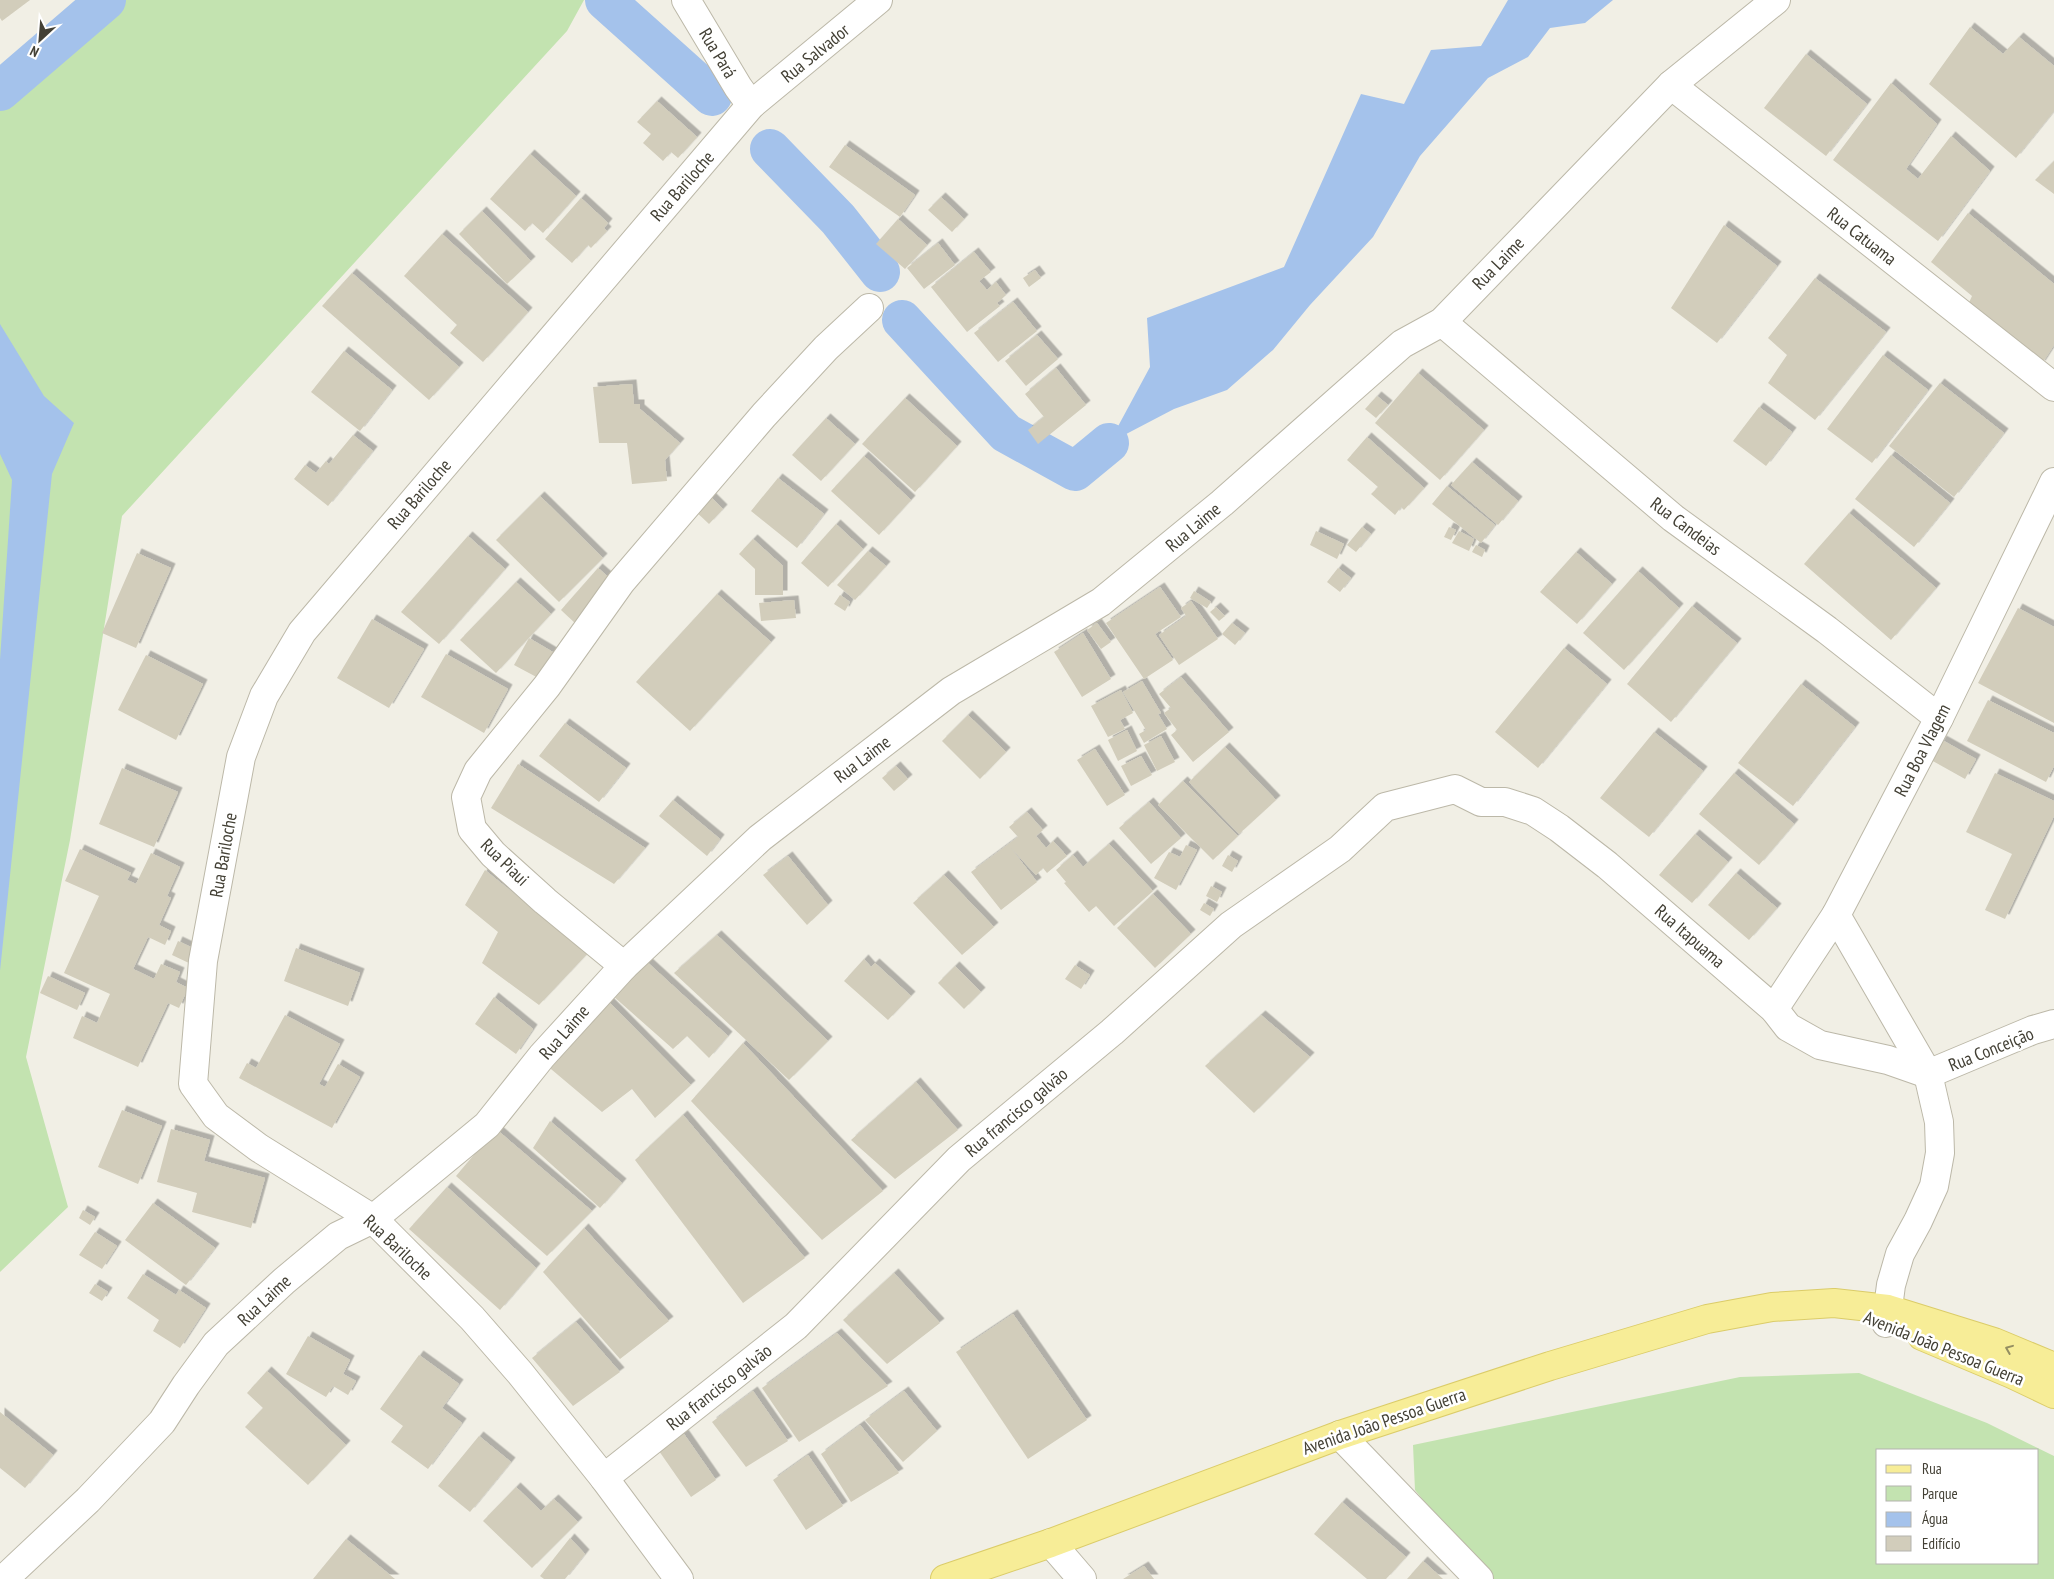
<svg xmlns="http://www.w3.org/2000/svg" width="2054" height="1579" font-family="'PT Sans Narrow',sans-serif">
  <style>
    .green { fill: #c3e3b0; fill-rule: evenodd }
    .water { fill: #a4c2eb }
    .lines { fill: none; stroke-linecap: round; stroke-linejoin: round }
    .canal { stroke: #a4c2eb; stroke-width: 40 }
    .building { fill: #d2cdbb; filter: url(#shadow) }
    .street-casing { stroke: #bcb8a8; stroke-width: 30 }
    .primary-casing { stroke: #dbcc69; stroke-width: 30 }
    .street { stroke: #fff; stroke-width: 28 }
    .primary { stroke: #f7ed97; stroke-width: 28 }
    .oneway { stroke: #948e61 }
    .labels { text-anchor: middle; dominant-baseline: central; stroke-width: 5; stroke-linejoin: round; paint-order: stroke }
    .street-label { font-size: 18px; fill: #434035; stroke: #fff }
  </style>
  <defs>
    <filter id="shadow"><feDropShadow dx="4.5" dy="-4.5" stdDeviation="0" flood-color="#0004"/></filter>
  </defs>
  <rect width="100%" height="100%" fill="#f1efe5"/>
  <!-- green -->
  <g class="green">
    <path d="M87 0H584L567 31 122 516 70 840 26 1057 68 1207 0 1272V111Z"/>
    <path d="M1859 1373 1987 1423 2054 1456V1579H1491L1461 1547 1415 1490 1413 1445 1740 1377ZM1878 1450H2038V1563H1878Z"/>
  </g>
  <!-- water -->
  <g class="water">
    <path d="M1508 0H1613L1585 23 1550 28 1528 57 1488 78 1420 156 1373 237 1310 305 1273 350 1227 390 1174 409 1109 443 1150 367 1147 318 1284 267 1361 94 1404 104 1431 50 1481 46Z"/>
    <path d="M0 324 44 396 74 423 52 474 0 971V660L12 480 0 454Z"/>
  </g>
  <g class="lines">
    <!-- canal -->
    <g class="canal">
      <path d="M605 0 712 96"/>
      <path d="M0 91 106 0"/>
      <path d="M770 149 838 219 880 272"/>
      <path d="M902 320 1006 433 1075 471 1109 443"/>
    </g>
  </g>
  <!-- building -->
  <g class="building">
    <path d="M0 0H30L2 21 0 18Z"/>
    <path d="M1970 27 2003 54 2019 37 2054 66V111L2016 158 1929 84Z"/>
    <path d="M1806 54 1867 104 1826 156 1764 108Z"/>
    <path d="M1891 83 1937 124 1906 169 1918 179 1951 136 1990 171 1938 241 1833 160Z"/>
    <path d="M657 101 697 137 678 158 671 152 663 161 643 143 651 134 637 122Z"/>
    <path d="M845 145 915 195 900 217 829 167Z"/>
    <path d="M530 154 576 196 543 233 532 223 525 231 490 199Z"/>
    <path d="M2054 161V194L2035 180Z"/>
    <path d="M941 197 964 219 952 232 928 210Z"/>
    <path d="M581 198 608 223 604 228 607 231 591 248 588 245 572 263 545 239Z"/>
    <path d="M482 211 531 261 507 284 459 234Z"/>
    <path d="M1968 213 2054 284V345L2041 365 1967 307 1972 296 1931 262Z"/>
    <path d="M898 219 927 245 905 269 876 244Z"/>
    <path d="M1724 225 1777 266 1717 343 1671 308Z"/>
    <path d="M442 234 528 312 483 362 450 333 457 325 404 276Z"/>
    <path d="M938 243 955 265 924 289 907 268Z"/>
    <path d="M974 252 991 272 979 281 987 290 996 282 1006 295 997 303 1000 306 967 332 931 287Z"/>
    <path d="M1035 270 1041 278 1029 287 1023 278Z"/>
    <path d="M352 273 459 367 429 400 322 306Z"/>
    <path d="M1815 278 1886 332 1815 420 1768 383 1787 355 1768 338Z"/>
    <path d="M1013 302 1037 331 998 362 974 333Z"/>
    <path d="M1037 335 1058 359 1026 386 1005 361Z"/>
    <path d="M344 351 392 390 360 431 311 392Z"/>
    <path d="M1883 355 1928 390 1872 463 1827 429Z"/>
    <path d="M1056 368 1086 405 1038 444 1028 430 1044 417 1025 394Z"/>
    <path d="M1418 373 1484 430 1440 480 1375 423Z"/>
    <path d="M1940 383 2004 433 1954 497 1889 446Z"/>
    <path d="M632 384 634 404H640V409L680 443 665 460 667 481 632 484 627 443H599L593 387Z"/>
    <path d="M1377 396 1388 405 1376 418 1365 409Z"/>
    <path d="M905 398 957 446 915 492 862 444Z"/>
    <path d="M1759 407 1792 432 1766 466 1733 441Z"/>
    <path d="M826 418 855 444 821 481 792 455Z"/>
    <path d="M353 435 373 451 328 506 294 479 305 465 316 473 326 461 329 464Z"/>
    <path d="M1367 437 1424 488 1404 510 1401 507 1395 515 1371 494 1378 487 1347 460Z"/>
    <path d="M1891 455 1950 503 1914 547 1855 499Z"/>
    <path d="M864 456 911 500 879 535 831 491Z"/>
    <path d="M1472 462 1518 501 1498 525 1451 485Z"/>
    <path d="M778 478 824 514 797 548 751 511Z"/>
    <path d="M1447 486 1495 525 1481 543 1432 504Z"/>
    <path d="M708 494 723 509 709 524 693 509Z"/>
    <path d="M540 496 603 558 559 602 496 540Z"/>
    <path d="M1849 513 1936 588 1891 640 1804 564Z"/>
    <path d="M836 524 863 549 828 587 801 563Z"/>
    <path d="M1362 527 1371 534 1356 552 1347 545Z"/>
    <path d="M1449 527 1456 530 1451 540 1444 537Z"/>
    <path d="M1316 531 1344 544 1337 559 1310 545Z"/>
    <path d="M1459 531 1474 539 1469 551 1452 543Z"/>
    <path d="M468 536 505 569 439 644 401 612Z"/>
    <path d="M753 539 783 566V595H755V569L739 554Z"/>
    <path d="M1476 545 1485 550 1482 557 1472 552Z"/>
    <path d="M868 551 886 566 855 600 837 585Z"/>
    <path d="M1576 552 1612 584 1577 624 1540 592Z"/>
    <path d="M137 553 171 568 136 648 102 633Z"/>
    <path d="M598 568 614 582 577 625 561 610Z"/>
    <path d="M1338 568 1351 578 1340 592 1327 582Z"/>
    <path d="M1638 571 1679 608 1624 670 1583 633Z"/>
    <path d="M516 582 551 614 496 673 460 640Z"/>
    <path d="M1160 587 1181 617 1155 634 1173 660 1144 679 1106 623Z"/>
    <path d="M1194 591 1211 602 1207 608 1190 598Z"/>
    <path d="M717 594 771 642 690 731 636 682Z"/>
    <path d="M840 595 850 602 845 611 834 604Z"/>
    <path d="M794 600 796 618 761 621 759 603Z"/>
    <path d="M1191 601 1218 639 1179 665 1159 635 1186 616 1181 608Z"/>
    <path d="M1692 606 1737 643 1671 722 1627 684Z"/>
    <path d="M1216 607 1225 616 1219 621 1210 612Z"/>
    <path d="M2018 608 2054 627V723L1978 683Z"/>
    <path d="M372 619 424 649 389 708 337 678Z"/>
    <path d="M1097 623 1111 642 1101 649 1087 630Z"/>
    <path d="M1232 623 1245 633 1235 645 1222 634Z"/>
    <path d="M1083 633 1111 679 1082 697 1054 652Z"/>
    <path d="M529 638 556 654 542 680 514 665Z"/>
    <path d="M1564 648 1607 684 1538 768 1495 732Z"/>
    <path d="M446 654 508 689 484 733 421 697Z"/>
    <path d="M146 655 203 684 176 740 118 710Z"/>
    <path d="M1181 677 1229 732 1193 762 1171 735 1177 730 1164 713 1171 708 1159 694Z"/>
    <path d="M1142 681 1161 713 1158 714 1167 729 1144 743 1139 734 1146 730 1123 692Z"/>
    <path d="M1801 684 1855 727 1793 806 1738 763Z"/>
    <path d="M1121 690 1133 713 1120 720 1125 729 1108 737 1091 706Z"/>
    <path d="M1988 700 2054 733V766L2046 782 1967 741Z"/>
    <path d="M968 715 1006 752 980 779 942 741Z"/>
    <path d="M565 723 626 768 599 802 539 756Z"/>
    <path d="M1127 730 1137 751 1118 761 1108 740Z"/>
    <path d="M1654 732 1703 771 1649 837 1600 798Z"/>
    <path d="M1161 736 1175 762 1157 771 1144 745Z"/>
    <path d="M1942 740 1976 759 1965 779 1931 760Z"/>
    <path d="M1225 747 1276 800 1239 834 1189 782Z"/>
    <path d="M1095 749 1125 795 1107 806 1077 760Z"/>
    <path d="M1141 756 1152 775 1131 786 1121 766Z"/>
    <path d="M518 764 645 848 614 884 491 808Z"/>
    <path d="M896 766 908 779 894 791 882 778Z"/>
    <path d="M122 768 178 792 154 847 99 824Z"/>
    <path d="M1734 773 1794 824 1759 865 1699 814Z"/>
    <path d="M1995 773 2054 801V816L2005 919 1985 910 2012 854 1966 832Z"/>
    <path d="M1183 781 1238 836 1213 860 1158 805Z"/>
    <path d="M673 800 720 839 707 856 659 816Z"/>
    <path d="M1149 802 1181 838 1151 864 1119 828Z"/>
    <path d="M1027 812 1043 830 1036 836 1046 848 1053 841 1067 856 1047 873 1043 868 1036 875 1011 848 1037 882 1001 910 971 872 1018 837 1009 827Z"/>
    <path d="M1695 834 1728 862 1692 903 1659 875Z"/>
    <path d="M1109 844 1153 891 1114 926 1096 906 1089 912 1064 883 1066 882 1056 870 1073 855 1083 867Z"/>
    <path d="M1186 845 1197 850 1176 890 1154 878 1169 852 1180 857Z"/>
    <path d="M80 849 131 873 127 880 136 884 151 853 180 867 167 896 171 898 159 925 171 931 165 945 148 937 133 969 154 979 161 964 180 972 176 982 188 988 179 1008 168 1003 138 1067 73 1038 82 1016 97 1023 110 994 64 973 99 896 65 881Z"/>
    <path d="M1228 855 1238 861 1232 872 1222 866Z"/>
    <path d="M788 856 828 905 807 925 763 875Z"/>
    <path d="M485 870 588 953 539 1005 482 963 498 932 465 905Z"/>
    <path d="M1736 873 1777 908 1749 940 1708 905Z"/>
    <path d="M944 875 994 927 962 955 913 903Z"/>
    <path d="M1211 886 1222 892 1217 902 1206 896Z"/>
    <path d="M1153 894 1191 934 1155 968 1117 928Z"/>
    <path d="M1204 903 1214 909 1210 916 1200 910Z"/>
    <path d="M717 935 828 1041 789 1080 674 973Z"/>
    <path d="M178 941 197 950 191 964 172 955Z"/>
    <path d="M296 948 360 973 348 1006 284 981Z"/>
    <path d="M864 959 871 967 875 963 911 996 888 1020 844 981Z"/>
    <path d="M646 961 728 1036 709 1058 687 1036 673 1049 613 996Z"/>
    <path d="M1075 965 1090 975 1081 989 1065 979Z"/>
    <path d="M955 966 981 992 964 1009 938 983Z"/>
    <path d="M48 976 85 993 77 1010 40 993Z"/>
    <path d="M494 997 533 1029 516 1054 475 1024Z"/>
    <path d="M606 999 691 1085 655 1118 632 1089 602 1112 545 1064Z"/>
    <path d="M285 1015 340 1044 319 1084 325 1087 338 1064 360 1077 332 1128 239 1078 247 1063 256 1068Z"/>
    <path d="M1261 1015 1310 1057 1254 1113 1205 1066Z"/>
    <path d="M743 1043 883 1191 822 1240 691 1101Z"/>
    <path d="M916 1082 958 1130 895 1179 851 1140Z"/>
    <path d="M122 1110 162 1126 138 1184 98 1167Z"/>
    <path d="M683 1115 805 1258 743 1303 635 1160Z"/>
    <path d="M550 1121 622 1183 600 1208 533 1148Z"/>
    <path d="M171 1129 210 1140 204 1161 265 1178 251 1228 192 1212 197 1193 157 1182Z"/>
    <path d="M496 1129 592 1211 547 1256 456 1176Z"/>
    <path d="M447 1187 536 1268 500 1310 409 1229Z"/>
    <path d="M153 1203 215 1248 186 1285 125 1240Z"/>
    <path d="M83 1210 95 1217 90 1225 79 1218Z"/>
    <path d="M584 1228 669 1321 620 1359 543 1272Z"/>
    <path d="M95 1232 117 1246 102 1269 79 1255Z"/>
    <path d="M894 1273 940 1323 887 1364 843 1320Z"/>
    <path d="M143 1274 176 1295 179 1290 206 1308 180 1348 153 1331 159 1320 127 1298Z"/>
    <path d="M95 1284 108 1292 102 1301 89 1293Z"/>
    <path d="M1013 1314 1087 1420 1028 1459 956 1352Z"/>
    <path d="M576 1322 620 1372 573 1406 532 1358Z"/>
    <path d="M837 1333 888 1386 799 1442 762 1388Z"/>
    <path d="M308 1336 350 1360 343 1374 356 1381 348 1395 333 1386 326 1397 286 1374Z"/>
    <path d="M419 1355 459 1384 442 1408 462 1423 428 1469 391 1442 403 1426 380 1409Z"/>
    <path d="M267 1371 346 1445 308 1485 245 1427 263 1408 247 1393Z"/>
    <path d="M753 1391 788 1441 746 1467 712 1422Z"/>
    <path d="M904 1391 937 1431 903 1462 865 1420Z"/>
    <path d="M0 1412 53 1455 25 1488 0 1468Z"/>
    <path d="M860 1425 899 1473 851 1502 821 1454Z"/>
    <path d="M684 1434 716 1480 691 1497 659 1451Z"/>
    <path d="M479 1436 511 1462 470 1512 438 1486Z"/>
    <path d="M808 1455 843 1506 806 1530 773 1480Z"/>
    <path d="M516 1487 541 1511 554 1499 578 1522 532 1568 483 1521Z"/>
    <path d="M1342 1502 1406 1557 1386 1579H1367L1314 1534Z"/>
    <path d="M570 1538 585 1554 565 1579H544L540 1576Z"/>
    <path d="M346 1539 395 1579H313Z"/>
    <path d="M1423 1561 1443 1579H1407Z"/>
    <path d="M1144 1566 1154 1579H1123Z"/>
  </g>
  <g class="lines">
    <defs>
      <g id="street">
        <path d="M686 0 738 87 751 105"/>
        <path d="M1671 85 2054 387"/>
        <path d="M1442 322 1673 518 1827 630 1939 718"/>
        <path d="M1836 915 1928 1074 1939 1122 1940 1153 1934 1186 1918 1221 1900 1254 1891 1285 1886 1323"/>
        <path d="M624 966 545 901 493 854 472 829 466 797 478 771 547 686 621 582 764 415 826 348 869 308"/>
        <path d="M1774 1009 1836 915 1939 718 2054 482"/>
        <path d="M1340 1435 1479 1579"/>
        <path d="M604 1478 796 1326 959 1159 1112 1032 1231 925 1340 849 1385 807 1455 789 1481 802H1505L1533 811 1559 828 1607 865 1774 1009 1788 1027 1820 1045 1888 1060 1928 1074 2033 1030 2054 1024"/>
        <path d="M1051 1543 1082 1579"/>
        <path d="M4 1579 88 1500 162 1422 186 1385 216 1344 284 1281 338 1236 373 1219 487 1125 542 1056 624 966 760 838 951 691 1101 602 1222 503 1402 344 1442 322 1671 85 1776 0"/>
        <path d="M679 1579 604 1478 520 1373 472 1318 373 1219 259 1148 216 1116 193 1084 203 961 241 757 264 696 302 632 751 105 878 0"/>
      </g>
      <g id="primary">
        <path d="M1922 1336 2012 1374 2054 1394"/>
        <path d="M945 1579 1051 1543 1340 1435 1550 1366 1707 1319 1772 1307 1834 1303 1888 1309 1994 1342 2054 1367"/>
      </g>
    </defs>
    <!-- street casing -->
    <use href="#street" class="street-casing"/>
    <!-- primary casing -->
    <use href="#primary" class="primary-casing"/>
    <!-- street -->
    <use href="#street" class="street"/>
    <!-- primary -->
    <use href="#primary" class="primary"/>
  </g>
  <!-- one-way arrows -->
  <defs><path id="oneway-chevron" d="M-2-3.5L2.5 0L-2 3.5" fill="none" stroke-width="1.6" stroke-linecap="round" stroke-linejoin="round" transform="scale(1.25)"/></defs>
  <use class="oneway" href="#oneway-chevron" transform="translate(2009 1349) rotate(-158)"/>
  <g class="labels">
    <!-- street labels -->
    <g class="street-label">
      <text transform="translate(718 53) rotate(59)">Rua Pará</text>
      <text transform="translate(815 53) rotate(-39)">Rua Salvador</text>
      <text transform="translate(682 186) rotate(-49)">Rua Bariloche</text>
      <text transform="translate(1862 236) rotate(38)">Rua Catuama</text>
      <text transform="translate(1498 263) rotate(-46)">Rua Laime</text>
      <text transform="translate(419 494) rotate(-49)">Rua Bariloche</text>
      <text transform="translate(1686 526) rotate(37)">Rua Candeias</text>
      <text transform="translate(1193 527) rotate(-40)">Rua Laime</text>
      <text transform="translate(1922 750) rotate(-63)">Rua Boa VIagem</text>
      <text transform="translate(862 759) rotate(-37)">Rua Laime</text>
      <text transform="translate(223 855) rotate(-80)">Rua Bariloche</text>
      <text transform="translate(505 862) rotate(44)">Rua Piaui</text>
      <text transform="translate(1690 936) rotate(41)">Rua Itapuama</text>
      <text transform="translate(564 1032) rotate(-49)">Rua Laime</text>
      <text transform="translate(1991 1049) rotate(-22)">Rua Conceição</text>
      <text transform="translate(1016 1112) rotate(-40)">Rua francisco galvão</text>
      <text transform="translate(398 1247) rotate(43)">Rua Bariloche</text>
      <text transform="translate(264 1300) rotate(-43)">Rua Laime</text>
      <text transform="translate(1944 1348) rotate(22)">Avenida João Pessoa Guerra</text>
      <text transform="translate(719 1387) rotate(-38)">Rua francisco galvão</text>
      <text transform="translate(1384 1421) rotate(-19)">Avenida João Pessoa Guerra</text>
    </g>
  </g>
  <!-- legend -->
  <rect x="1876" y="1449" width="162" height="115" fill="#ffffff" stroke="#b4b3ae"/>
  <rect x="1886" y="1465" width="25" height="8" fill="#f7ed97" stroke="#b4b3ae"/>
  <text x="1922" y="1474" font-size="15" fill="#434035">Rua</text>
  <rect x="1886" y="1486" width="25" height="15" fill="#c3e3b0" stroke="#b4b3ae"/>
  <text x="1922" y="1499" font-size="15" fill="#434035">Parque</text>
  <rect x="1886" y="1512" width="25" height="15" fill="#a4c2eb" stroke="#b4b3ae"/>
  <text x="1922" y="1524" font-size="15" fill="#434035">Água</text>
  <rect x="1886" y="1536" width="25" height="15" fill="#d2cdbb" stroke="#b4b3ae"/>
  <text x="1922" y="1549" font-size="15" fill="#434035">Edifício</text>
  <!-- north arrow -->
  <g transform="translate(40 40) rotate(206)" stroke="#ffffff" stroke-width="4" paint-order="stroke">
  <path d="M0-4L9 19L0 12L-9 19Z" fill="#434035"/>
  <text y="-8" font-size="14" font-weight="bold" text-anchor="middle" fill="#434035">N</text>
  </g>
</svg>
